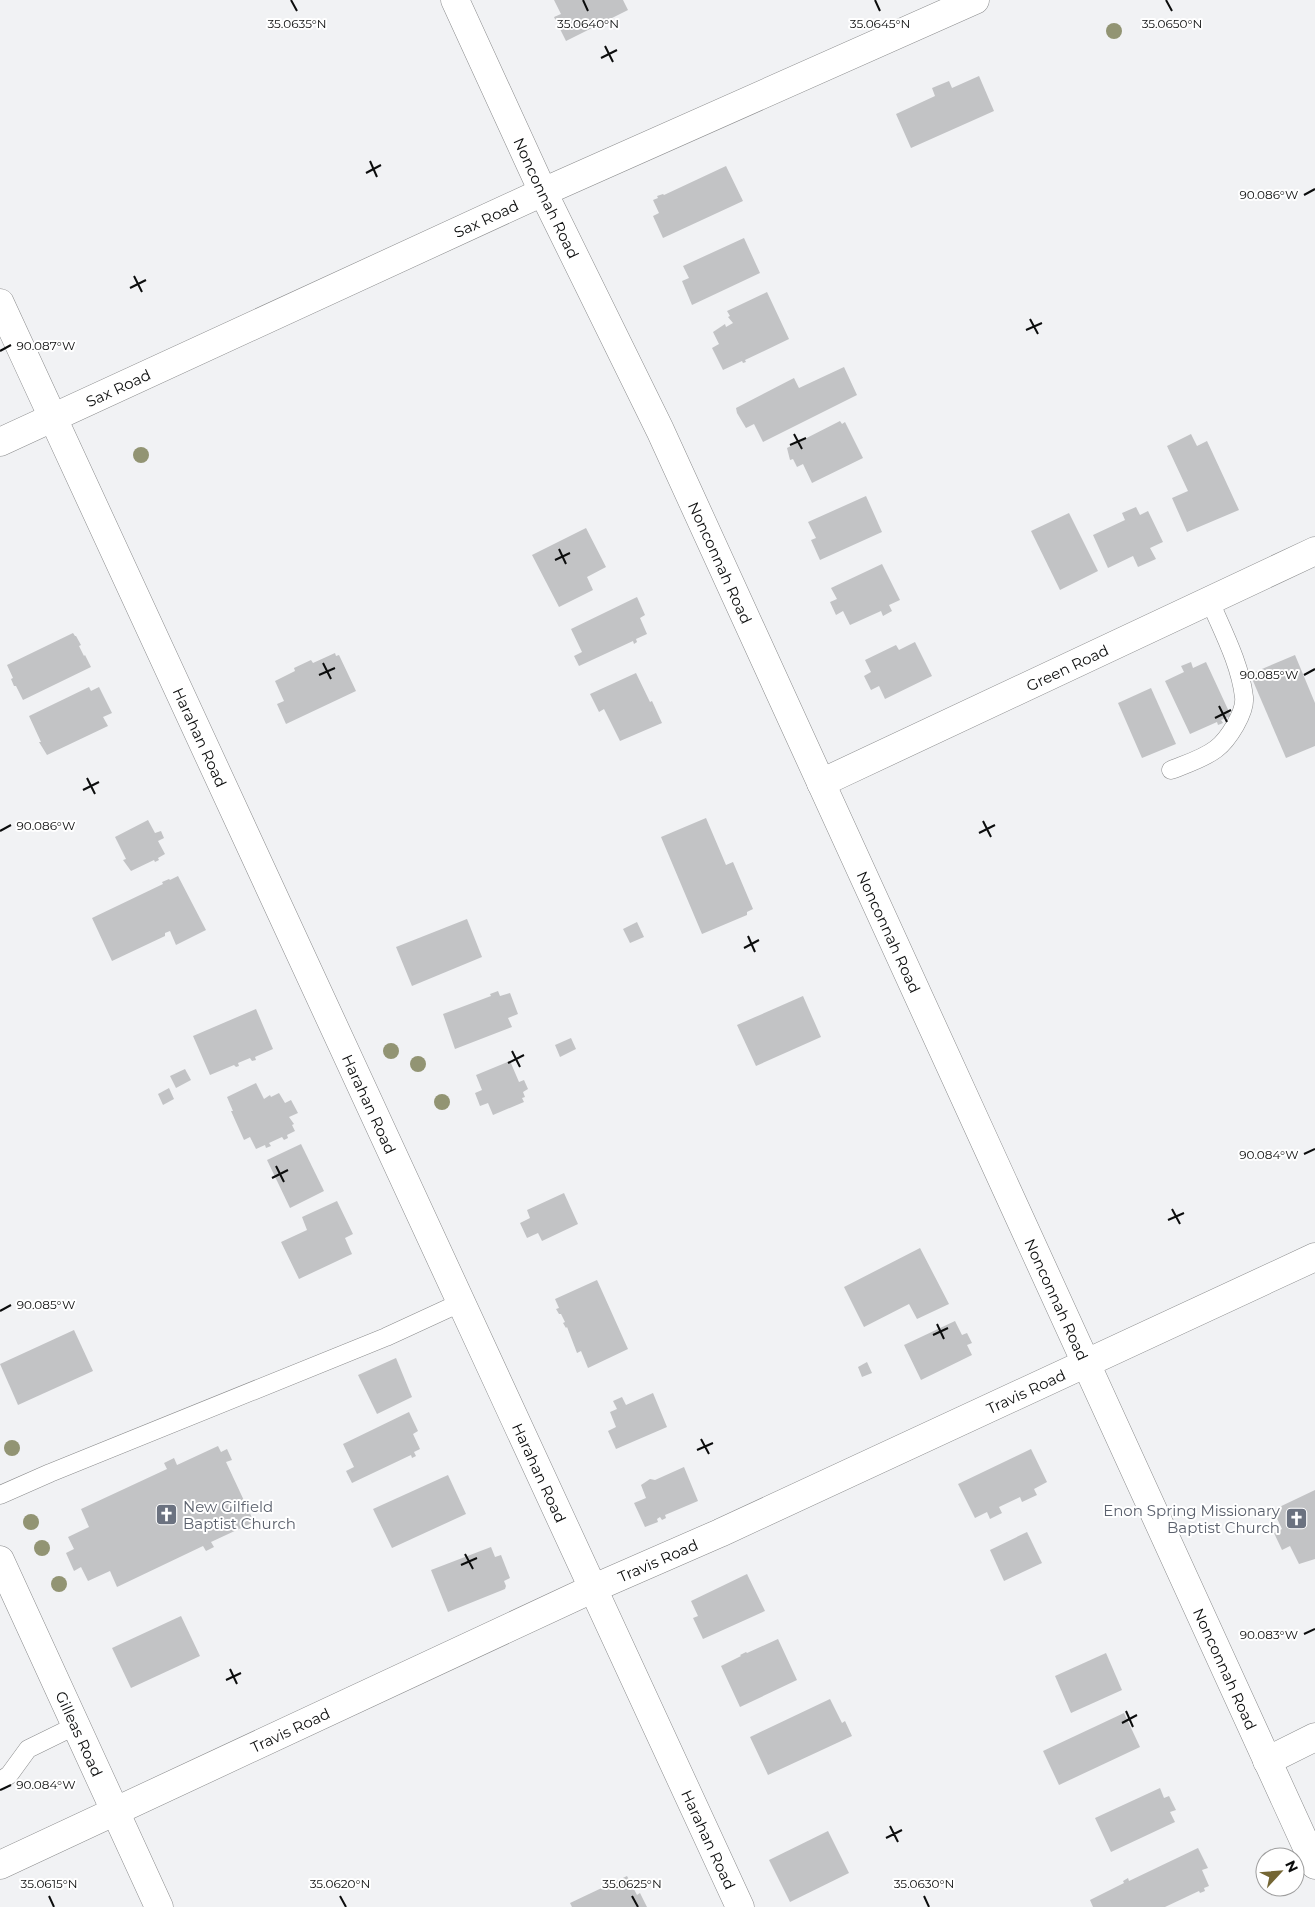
<svg xmlns="http://www.w3.org/2000/svg" width="1315" height="1907" font-family="Montserrat,sans-serif">
  <style>
    .building { fill: #c2c3c5 }
    .lines { fill: none; stroke-linecap: round; stroke-linejoin: round }
    .service-casing { stroke: #8a8b8c; stroke-width: 19 }
    .minor-casing { stroke: #8a8b8c; stroke-width: 29 }
    .service { stroke: #fff; stroke-width: 18 }
    .minor { stroke: #fff; stroke-width: 28 }
    .tree { fill: #929473 }
    .ticks { fill: none; stroke: #0c0d0d; stroke-width: 2 }
    .labels { text-anchor: middle; dominant-baseline: central; stroke-width: 4; stroke-linejoin: round; paint-order: stroke }
    .street-label { font-size: 15px; fill: #0c0d0d; stroke: #fff }
    .worship-label { font-size: 15px; fill: #5b616d; stroke: #fff; text-anchor: start }
    .ticks-label { font-size: 12px; text-anchor: middle; fill: #0c0d0d; stroke: #fff; stroke-width: 4; stroke-linejoin: round; paint-order: stroke }
  </style>
  <rect width="100%" height="100%" fill="#f1f2f4"/>
  <!-- building -->
  <g class="building">
    <path d="M554 0H623L628 10 566 41 554 17 561 14Z"/>
    <path d="M979 76 994 111 911 148 896 114 935 96 932 88 949 81 952 88Z"/>
    <path d="M726 166 743 201 663 238 653 216 659 213 653 200 658 198 657 196 663 194 664 195Z"/>
    <path d="M744 238 760 273 692 305 682 281 689 278 683 266Z"/>
    <path d="M767 292 789 339 745 360 746 362 743 363 742 361 723 370 712 348 719 344 713 332 725 324 726 327 733 323 728 317 730 316 727 311Z"/>
    <path d="M844 367 857 395 763 442 754 424 746 428 737 413 736 408 794 378 799 388Z"/>
    <path d="M840 421 842 424 845 422 863 458 812 483 803 464 797 467 793 459 790 460 787 448Z"/>
    <path d="M1191 434 1197 446 1207 441 1239 510 1187 532 1172 498 1188 491 1167 446Z"/>
    <path d="M866 496 882 532 820 560 811 540 816 538 808 522Z"/>
    <path d="M1136 507 1140 515 1148 511 1163 542 1150 548 1156 559 1138 567 1133 556 1108 568 1093 535 1125 520 1122 513Z"/>
    <path d="M1069 513 1098 571 1060 590 1031 531Z"/>
    <path d="M586 528 606 567 587 577 593 590 559 607 532 555Z"/>
    <path d="M882 564 900 600 889 605 892 611 883 616 881 611 850 625 843 611 836 615 830 602 837 599 831 588Z"/>
    <path d="M637 597 645 615 640 618 647 634 636 639 637 642 634 644 633 641 579 666 574 656 582 652 571 629Z"/>
    <path d="M73 633 75 636H76L81 645 79 646 84 656 85 655 91 667 23 700 16 686H14L11 679 13 678 7 665Z"/>
    <path d="M915 642 932 676 885 699 879 686 871 690 864 676 871 672 865 660 896 645 899 650Z"/>
    <path d="M335 653 336 656 339 655 356 691 286 724 277 704 284 701 275 681 295 671 294 668 311 660 313 663Z"/>
    <path d="M1295 655 1315 703V746L1286 758 1250 674Z"/>
    <path d="M1191 662 1193 668 1206 662 1231 716 1221 720 1223 723 1218 725 1217 722 1190 734 1165 681 1184 672 1181 666Z"/>
    <path d="M636 673 650 702 652 701 662 723 620 741 604 709 599 712 590 694Z"/>
    <path d="M89 687 91 691 99 687 112 713 103 717 108 726 47 755 39 742H41L29 716Z"/>
    <path d="M1151 688 1176 744 1142 758 1118 703Z"/>
    <path d="M706 818 726 865 733 862 753 909 747 912V915L702 934 661 837Z"/>
    <path d="M148 820 155 833 161 831 164 838 158 841 165 854 158 858 159 860 155 862 154 860 131 871 123 860 126 859 115 837Z"/>
    <path d="M178 876 206 930 176 945 170 931 165 933V936L112 961 92 918 163 884 162 882 169 879 170 880Z"/>
    <path d="M467 919 482 957 412 986 396 947Z"/>
    <path d="M637 922 644 937 630 943 623 929Z"/>
    <path d="M498 991 500 996 510 993 518 1014 508 1018 512 1027 455 1049 443 1014 491 996 490 994Z"/>
    <path d="M803 996 821 1037 756 1066 737 1025Z"/>
    <path d="M256 1009 273 1049 255 1057 256 1060 252 1061 250 1058 238 1063 239 1066 236 1067 234 1065 210 1075 193 1036Z"/>
    <path d="M571 1038 576 1049 560 1057 555 1045Z"/>
    <path d="M510 1061 519 1082 524 1080 528 1089 523 1092 525 1097 522 1098 524 1102 493 1115 488 1103 480 1106 475 1093 482 1090 476 1075Z"/>
    <path d="M185 1069 191 1080 176 1088 170 1076Z"/>
    <path d="M256 1083 264 1099 270 1095 271 1097 279 1093 285 1103 291 1100 298 1113 289 1117 294 1124 292 1125 295 1131 287 1135 288 1138 284 1140 282 1137 269 1143 271 1146 266 1148 265 1145 256 1149 250 1137 244 1140 231 1111H233L227 1097Z"/>
    <path d="M169 1088 174 1099 163 1105 158 1094Z"/>
    <path d="M301 1144 324 1191 290 1208 267 1160Z"/>
    <path d="M564 1193 578 1224 542 1241 538 1233 527 1238 520 1223 530 1218 527 1210Z"/>
    <path d="M337 1201 353 1234 345 1238 352 1254 299 1279 281 1242 307 1230 302 1217Z"/>
    <path d="M920 1248 949 1304 917 1319 909 1304 864 1327 844 1287Z"/>
    <path d="M597 1280 628 1349 588 1368 581 1351 577 1353 567 1327 566 1328 563 1323 565 1322 561 1314H559L556 1309 559 1308 555 1299Z"/>
    <path d="M955 1321 962 1335 967 1333 972 1343 967 1345 972 1355 921 1380 904 1345Z"/>
    <path d="M74 1330 93 1371 18 1405 0 1364Z"/>
    <path d="M396 1358 412 1397 377 1414 358 1375Z"/>
    <path d="M867 1362 872 1373 862 1377 858 1367Z"/>
    <path d="M653 1393 667 1427 616 1449 608 1431 616 1427 610 1412 617 1409 613 1401 622 1397 626 1405Z"/>
    <path d="M409 1412 418 1431 413 1434 420 1449 414 1452 416 1456 412 1458 411 1455 352 1483 346 1471 354 1467 343 1444Z"/>
    <path d="M218 1446 221 1452 227 1449 232 1460 226 1462 254 1522 211 1542 214 1547 206 1551 203 1546 117 1587 110 1571 88 1581 81 1567 74 1571 66 1553 74 1549 68 1537 89 1527 81 1509 167 1469 164 1463 174 1458 177 1465Z"/>
    <path d="M1031 1449 1047 1482 1034 1489 1037 1495 1022 1502 1020 1497 999 1507 1002 1513 990 1519 987 1512 975 1518 958 1484Z"/>
    <path d="M684 1467 698 1501 665 1515 666 1518 662 1520 660 1517 657 1519 658 1522 645 1527 634 1503 646 1498 641 1485 650 1479 655 1480Z"/>
    <path d="M448 1475 466 1514 392 1548 373 1509Z"/>
    <path d="M1315 1490V1559L1299 1564 1290 1546 1282 1550 1274 1533 1282 1529 1273 1510Z"/>
    <path d="M1027 1532 1042 1563 1004 1581 990 1550Z"/>
    <path d="M491 1547 495 1557 501 1555 510 1578 504 1581 506 1586 505 1589 448 1612 431 1570Z"/>
    <path d="M747 1574 765 1611 703 1639 693 1618 698 1616 691 1601Z"/>
    <path d="M181 1616 200 1656 131 1688 112 1648Z"/>
    <path d="M778 1639 797 1680 740 1707 721 1666 741 1656 740 1655 746 1652 747 1653Z"/>
    <path d="M1106 1653 1122 1690 1071 1713 1055 1676Z"/>
    <path d="M830 1699 842 1723 845 1721 852 1736 768 1775 750 1737Z"/>
    <path d="M1124 1713 1140 1747 1059 1785 1043 1751Z"/>
    <path d="M1160 1788 1164 1798 1169 1796 1176 1810 1170 1812 1175 1822 1111 1852 1095 1818Z"/>
    <path d="M828 1831 849 1873 790 1902 769 1860Z"/>
    <path d="M1198 1848 1208 1868 1202 1870 1209 1886 1204 1888 1205 1891 1200 1893 1199 1891 1165 1907H1093L1090 1900 1124 1883 1123 1881 1128 1878 1129 1881Z"/>
    <path d="M627 1876 637 1895 640 1893 647 1907H572L570 1903Z"/>
  </g>
  <g class="lines">
    <defs>
      <g id="service">
        <path d="M1171 770C1186 764 1203 759 1216 749 1228 740 1246 712 1244 697 1240 663 1222 630 1209 599"/>
        <path d="M0 1495 50 1473 386 1337 462 1302"/>
        <path d="M0 1781 9 1775 28 1749 75 1726"/>
      </g>
      <g id="minor">
        <path id="s1" d="M455 0 543 192 660 430 1315 1865"/>
        <path id="s2" d="M0 303 740 1907"/>
        <path id="s3" d="M0 442 543 192 975 0"/>
        <path id="s4" d="M821 783 1315 551"/>
        <path id="s5" d="M0 1560 159 1907"/>
        <path d="M1267 1761 1315 1737"/>
        <path id="s6" d="M0 1865 594 1588 720 1533 1315 1257"/>
      </g>
    </defs>
    <!-- service casing -->
    <use href="#service" class="service-casing"/>
    <!-- minor casing -->
    <use href="#minor" class="minor-casing"/>
    <!-- service -->
    <use href="#service" class="service"/>
    <!-- minor -->
    <use href="#minor" class="minor"/>
  </g>
  <!-- trees -->
  <g class="tree">
    <circle cx="1114" cy="31" r="8"/>
    <circle cx="141" cy="455" r="8"/>
    <circle cx="391" cy="1051" r="8"/>
    <circle cx="418" cy="1064" r="8"/>
    <circle cx="442" cy="1102" r="8"/>
    <circle cx="12" cy="1448" r="8"/>
    <circle cx="31" cy="1522" r="8"/>
    <circle cx="42" cy="1548" r="8"/>
    <circle cx="59" cy="1584" r="8"/>
  </g>
  <!-- ticks -->
  <path class="ticks" d="M291 0 297 11M583 0 588 11M875 0 880 11M1166 0 1172 11M605 46 613 62M601 58 617 50M370 161 377 177M366 173 381 165M1304 195 1315 189M134 276 142 292M130 288 146 280M1030 319 1038 334M1026 330 1042 323M0 351 11 345M794 434 802 449M790 445 806 438M559 549 566 564M555 560 570 553M323 663 331 679M319 675 335 668M1304 675 1315 669M1219 706 1227 722M1215 718 1231 710M87 778 95 794M83 790 99 782M983 821 991 837M0 831 11 825M979 833 995 825M748 936 755 952M744 948 759 940M512 1051 520 1067M508 1063 524 1055M1304 1154 1315 1149M276 1166 284 1182M272 1178 288 1170M1172 1209 1180 1224M1168 1220 1184 1213M0 1311 11 1305M937 1324 944 1339M933 1335 948 1328M701 1439 709 1454M697 1450 713 1443M465 1554 473 1569M461 1565 477 1558M1304 1634 1315 1629M230 1669 237 1684M226 1680 241 1673M1126 1711 1133 1727M1122 1723 1137 1715M0 1790 11 1785M890 1826 898 1842M886 1838 902 1830M49 1896 54 1907M340 1896 346 1907M632 1896 638 1907M924 1896 929 1907"/>
  <!-- icons -->
  <defs>
    <symbol id="church-square" viewBox="-11 -11 22 22"><rect x="-9" y="-9" width="18" height="18" rx="4" fill="#6b7280" stroke="#fff"/><path d="M-1.2-6h2.4v3.5h3.3v2.4h-3.3V6h-2.4V-.1h-3.3v-2.4h3.3Z" fill="#fff"/></symbol>
  </defs>
  <g fill-rule="evenodd">
    <use href="#church-square" x="154" y="1502" width="25" height="25"/>
    <use href="#church-square" x="1284" y="1506" width="25" height="25"/>
  </g>
  <g class="labels">
    <!-- street labels -->
    <g class="street-label">
      <text stroke="none"><textPath href="#s1" startOffset="218">Nonconnah Road</textPath></text>
      <text stroke="none"><textPath href="#s3" startOffset="535">Sax Road</textPath></text>
      <text stroke="none"><textPath href="#s3" startOffset="130">Sax Road</textPath></text>
      <text stroke="none"><textPath href="#s1" startOffset="622">Nonconnah Road</textPath></text>
      <text stroke="none"><textPath href="#s4" startOffset="272">Green Road</textPath></text>
      <text stroke="none"><textPath href="#s2" startOffset="478">Harahan Road</textPath></text>
      <text stroke="none"><textPath href="#s1" startOffset="1028">Nonconnah Road</textPath></text>
      <text stroke="none"><textPath href="#s2" startOffset="882">Harahan Road</textPath></text>
      <text stroke="none"><textPath href="#s1" startOffset="1432">Nonconnah Road</textPath></text>
      <text stroke="none"><textPath href="#s6" startOffset="1130">Travis Road</textPath></text>
      <text stroke="none"><textPath href="#s2" startOffset="1288">Harahan Road</textPath></text>
      <text stroke="none"><textPath href="#s6" startOffset="725">Travis Road</textPath></text>
      <text stroke="none"><textPath href="#s1" startOffset="1838">Nonconnah Road</textPath></text>
      <text stroke="none"><textPath href="#s6" startOffset="320">Travis Road</textPath></text>
      <text stroke="none"><textPath href="#s5" startOffset="191">Gilleas Road</textPath></text>
      <text stroke="none"><textPath href="#s2" startOffset="1692">Harahan Road</textPath></text>
    </g>
    <!-- worship labels -->
    <g class="worship-label">
      <text x="183" y="1506">New Gilfield<tspan x="183" dy="17">Baptist Church</tspan></text>
      <text x="1280" y="1510" text-anchor="end">Enon Spring Missionary<tspan x="1280" dy="17">Baptist Church</tspan></text>
    </g>
  </g>
  <g class="ticks-label">
    <text x="880" y="28">35.0645°N</text>
    <text x="1172" y="28">35.0650°N</text>
    <text x="297" y="28">35.0635°N</text>
    <text x="588" y="28">35.0640°N</text>
    <text x="1269" y="199">90.086°W</text>
    <text x="46" y="350">90.087°W</text>
    <text x="1269" y="679">90.085°W</text>
    <text x="46" y="830">90.086°W</text>
    <text x="1269" y="1159">90.084°W</text>
    <text x="46" y="1309">90.085°W</text>
    <text x="1269" y="1639">90.083°W</text>
    <text x="46" y="1789">90.084°W</text>
    <text x="49" y="1888">35.0615°N</text>
    <text x="340" y="1888">35.0620°N</text>
    <text x="632" y="1888">35.0625°N</text>
    <text x="924" y="1888">35.0630°N</text>
  </g>
  <!-- north arrow -->
  <g transform="translate(1280 1872) rotate(64)"><circle r="24" fill="#ffffff" stroke="#9e9e9e"/>
  <path d="M0-4L9 19L0 12L-9 19Z" fill="#746634"/>
  <text y="-8" font-size="14" font-weight="bold" text-anchor="middle" fill="#0c0d0d">N</text>
  </g>
</svg>
